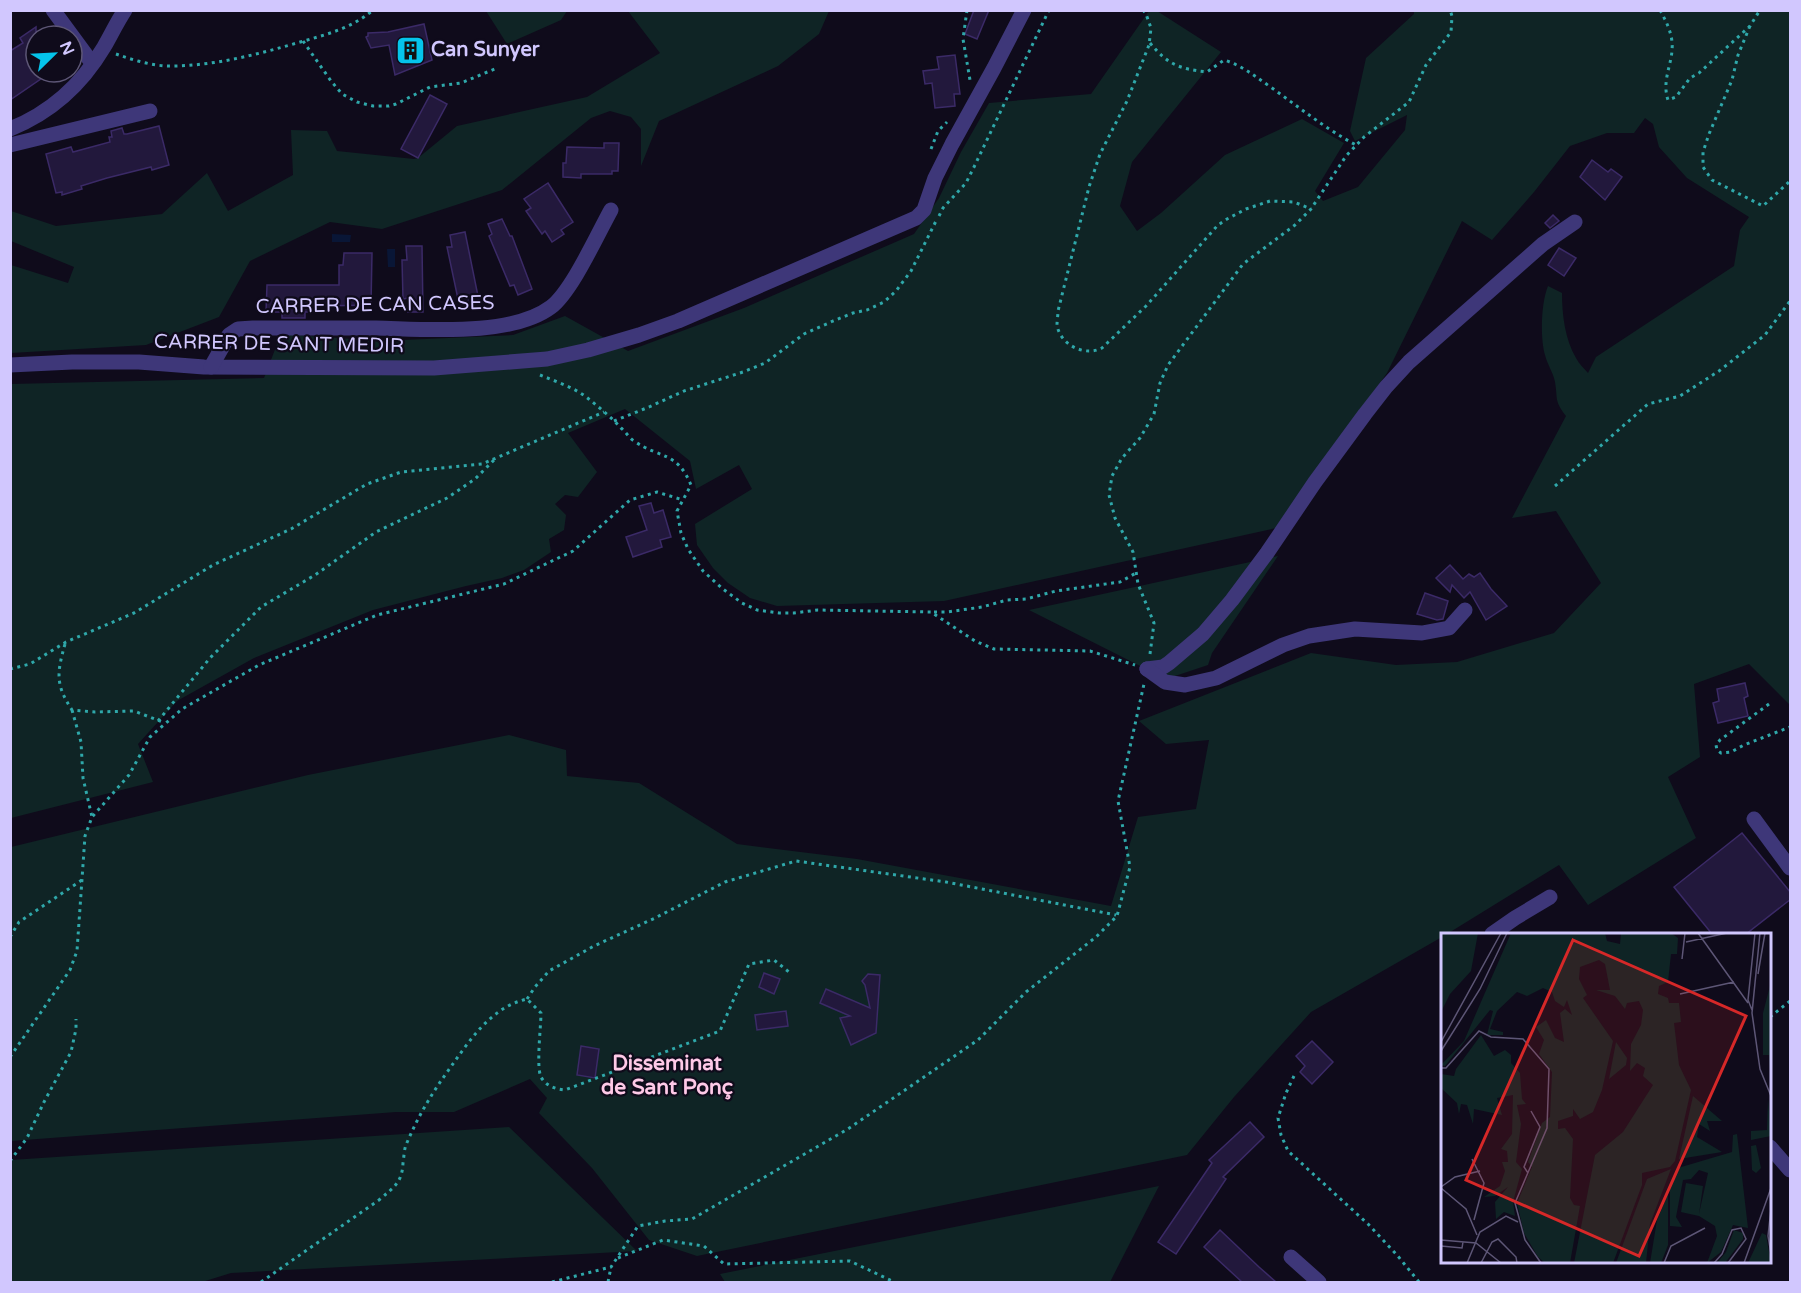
<svg xmlns="http://www.w3.org/2000/svg" width="1801" height="1293" font-family="'Varela Round',sans-serif">
  <style>
    .green { fill: #0f2425 }
    .water { fill: #091636 }
    .building { fill: #22183c; stroke: #3b2a67; stroke-width: 1.5 }
    .lines { fill: none; stroke-linecap: round; stroke-linejoin: round }
    .path { stroke: #2fa8aa; stroke-width: 3; stroke-dasharray: 3 4.5; stroke-linecap: butt }
    .minor { stroke: #3e3779; stroke-width: 15 }
    .labels { text-anchor: middle; dominant-baseline: central; stroke-width: 4.5; stroke-linejoin: round; paint-order: stroke }
    .poi-label { font-size: 20px; font-weight: bold; fill: #d1c7fe; stroke: #0f0b1b; text-anchor: start }
    .street-label { font-size: 20px; fill: #d1c7fe; stroke: #0f0b1b }
    .neighbourhood-label { font-size: 21px; font-weight: bold; fill: #fec9e7; stroke: #0f0b1b }
    .inset-road { fill: none; stroke: #5d5676; stroke-width: 1.5 }
    .view { fill: #d62828; fill-opacity: 0.15; stroke: #d62828; stroke-width: 3 }
    .inset-edge { fill: none; stroke: #d1c7fe; stroke-width: 3 }
  </style>
  <rect width="100%" height="100%" fill="#0f0b1b"/>
  <!-- green -->
  <g class="green">
    <path d="M486 11H567L561 20 507 44Z"/>
    <path d="M628 11H829L819 34 778 66 659 121 641 166V129L631 117 610 111 591 118 502 190 382 229 330 222 250 261 219 317 146 345 11 353V265L68 283 74 267 11 241V211L56 226 162 214 207 173 228 211 293 175 291 130 327 131 337 151 414 159 418 158 457 126 587 97 660 53Z"/>
    <path d="M1149 11H1157L1221 52 1132 162 1120 206 1137 231 1161 213 1225 155 1302 119 1344 143 1315 191 1323 201 1358 187 1405 130 1407 115 1355 141 1350 131 1366 58 1414 14V11H1790V705L1749 664 1694 684 1700 757 1668 777 1696 838 1588 905 1559 865 1447 934H1442V937L1311 1012 1234 1097 1187 1155 697 1256 649 1240 592 1168 539 1113 547 1098 530 1079 454 1112H396L11 1141V847L308 775 509 735 566 750 567 776 639 783 737 844 857 859 1111 906 1138 817 1196 809 1209 740 1166 744 1139 721 1311 653 1396 665 1457 662 1554 633 1601 583 1556 511 1512 518 1566 416C1554 400 1558 400 1555 382 1553 372 1547 364 1545 355 1540 338 1541 303 1548 286L1562 293C1562 315 1565 339 1576 358 1579 364 1584 368 1588 373L1596 357 1734 266 1740 230 1749 217 1687 178 1659 147 1653 124 1645 118 1634 133H1607L1570 146 1534 192 1492 240 1462 221 1387 373 1276 528 944 601 777 606 750 598 728 583 713 568 697 545 695 524 752 489 739 465 696 489 690 461 625 409 568 433 597 472 578 497 565 495 555 504 566 515 564 530 549 539 551 552 524 570 502 578 466 586 373 610 254 658 177 701 138 744 153 782 11 818V384L264 378 281 334 381 341 513 335 565 316 628 351 744 308 914 234 939 198 961 152 989 103 1091 94Z"/>
    <path d="M1278 556 1212 653 1208 665 1166 679 1029 610Z"/>
    <path d="M509 1127 637 1251 231 1273 202 1282H11V1160Z"/>
    <path d="M1159 1186 1110 1282H725L720 1274Z"/>
  </g>
  <!-- water -->
  <g class="water">
    <path d="M332 234 351 235 350 242H332Z"/>
    <path d="M387 249H395V267H388Z"/>
  </g>
  <!-- building -->
  <g class="building">
    <path d="M974 10H989L977 39 965 34Z"/>
    <path d="M424 24 432 60 395 75 389 45 371 48 366 37 368 36V33L388 32Z"/>
    <path d="M36 27V72H51L10 100V51L23 43 20 38Z"/>
    <path d="M955 55 960 94H954L955 106 935 108 932 83 925 84 923 71 939 69 937 57Z"/>
    <path d="M430 95 447 104 418 158 401 149Z"/>
    <path d="M159 126 169 165 152 170 151 167 107 178 81 186 82 189 62 195V192L56 193 46 154 71 147 73 152 110 142 109 137H112L111 131 122 128 124 134H127Z"/>
    <path d="M604 143H619L618 171H612V174H581V178L563 177V163H566L567 147 604 148Z"/>
    <path d="M1592 160 1608 172 1611 169 1622 177 1605 200 1580 177Z"/>
    <path d="M548 183 573 222 561 230 564 234 552 242 545 231 542 234 526 211 531 208 524 199Z"/>
    <path d="M1553 215 1559 221 1550 228 1545 223Z"/>
    <path d="M502 219 510 236H512L532 289 518 295 514 285 510 286 489 236 492 234 488 224Z"/>
    <path d="M465 232 480 306 465 309 463 298 458 299 447 247H452L450 235Z"/>
    <path d="M406 246H422L423 312H408V298L403 299 402 260H407Z"/>
    <path d="M1559 248 1576 258 1564 276 1548 265Z"/>
    <path d="M344 253H372L371 305 321 306V312H305V318H282V312H266L267 285H339V265H343Z"/>
    <path d="M651 503 654 513 663 510 671 537 660 540 662 547 633 557 626 537 647 530 639 506Z"/>
    <path d="M1450 565 1463 579 1469 574 1474 577 1480 573 1491 589 1507 606 1486 620 1470 592 1464 598 1452 585 1450 592 1436 578Z"/>
    <path d="M1425 593 1448 601 1443 619 1437 620 1417 614Z"/>
    <path d="M1745 683 1748 696 1744 698 1748 716 1718 723 1713 703 1719 701 1717 689Z"/>
    <path d="M1742 833 1791 893V899L1746 934H1712L1674 887Z"/>
    <path d="M764 973 780 979 774 994 759 987Z"/>
    <path d="M868 974 880 975 876 1033 851 1045 840 1018 850 1016 820 1003 826 989 870 1008 865 985 862 981Z"/>
    <path d="M786 1011 788 1026 757 1030 755 1015Z"/>
    <path d="M1312 1041 1333 1062 1312 1084 1300 1072 1305 1066 1296 1056Z"/>
    <path d="M581 1046 599 1049 595 1078 577 1075Z"/>
    <path d="M1250 1122 1264 1137 1223 1177 1226 1179 1176 1254 1158 1242 1212 1163 1209 1160Z"/>
    <path d="M1220 1230 1259 1267 1276 1282H1242L1204 1247Z"/>
  </g>
  <g class="lines">
    <!-- path -->
    <g class="path">
      <path d="M967 10 963 39 970 80"/>
      <path d="M1143 10 1146 14 1151 28 1149 45 1127 101 1100 154 1089 187 1058 311C1058 315 1057 321 1057 325 1060 345 1085 357 1102 348L1146 306 1218 225 1227 219 1246 209 1270 201 1294 202 1311 209"/>
      <path d="M1660 10C1666 21 1671 31 1672 42 1674 62 1661 79 1668 100L1676 97 1690 78 1699 73 1750 26 1760 10"/>
      <path d="M1750 26 1738 55 1732 80 1709 134 1703 152V167L1712 180 1763 206 1790 181"/>
      <path d="M303 41 331 81 342 94 357 102 373 106H389L396 104 430 87 461 83 497 68"/>
      <path d="M1150 43C1168 65 1180 69 1207 72L1224 60C1243 66 1256 77 1272 88 1300 108 1326 129 1356 145"/>
      <path d="M116 54C133 60 152 66 170 66 213 66 255 55 297 43 324 35 351 29 373 10"/>
      <path d="M931 149 938 131 947 122"/>
      <path d="M939 216 943 208 966 183 975 165 1049 10"/>
      <path d="M540 375C557 382 576 388 590 400 601 409 612 418 621 428 626 432 629 438 634 441 660 459 677 451 691 485L677 511 681 533 688 549 703 571 723 589 742 603 757 610 779 613H794L818 610 931 612 975 641 994 649 1090 651 1135 665"/>
      <path d="M614 421 649 407 684 391 743 372 765 363 804 334 833 321 853 313 867 310 884 302 896 291 911 271 936 221"/>
      <path d="M1555 486 1648 404 1680 396 1719 371 1765 335 1790 301"/>
      <path d="M934 612H947L982 607 1007 600 1026 599 1056 591 1120 582 1136 573"/>
      <path d="M65 644C57 673 55 684 72 710L95 712 134 711 165 723"/>
      <path d="M1150 654 1154 623 1138 584 1133 552 1115 518 1109 495 1112 476 1122 458 1140 438 1154 414 1160 383 1168 365 1243 264 1295 225 1311 209 1346 156 1364 137 1409 102 1426 65 1451 32 1452 16 1450 10"/>
      <path d="M10 669 30 664 66 642 134 613 213 565 291 529 367 484 401 472 482 464 604 412"/>
      <path d="M1769 704 1720 740 1716 745 1717 750 1721 753 1731 752 1744 745 1790 727"/>
      <path d="M72 710 81 742 83 778 92 817"/>
      <path d="M158 721 210 658 261 607 315 575 376 532 447 498 475 479 496 458"/>
      <path d="M10 937 19 922 82 880"/>
      <path d="M527 999 535 987 549 971 594 946 655 918 725 882 796 861 946 882 1116 915"/>
      <path d="M1770 1017 1790 1001"/>
      <path d="M10 1057 70 970 77 951 85 836 92 817 129 775 150 737 182 709 259 665 377 615 504 584 573 551 630 500 657 492 683 500"/>
      <path d="M1294 1076 1286 1093 1278 1118 1281 1135 1288 1151 1368 1224 1397 1255 1419 1282"/>
      <path d="M10 1161 27 1138 44 1102 71 1052 76 1029V1019"/>
      <path d="M618 1258 663 1240 704 1246 724 1264 850 1261 894 1282"/>
      <path d="M261 1282 379 1200C394 1187 402 1183 403 1163 404 1157 404 1150 406 1145 418 1116 432 1093 450 1068 470 1040 491 1007 527 999L541 1013C541 1026 536 1067 541 1077 546 1086 555 1089 565 1090L720 1031 749 964 774 960 789 972"/>
      <path d="M552 1282 611 1267 638 1226 665 1221 692 1219 848 1129 978 1040 1026 992 1096 937 1117 916 1130 867 1118 801 1144 684"/>
      <path d="M608 1282 611 1267"/>
    </g>
    <!-- minor -->
    <g class="minor">
      <path d="M53 10 92 63"/>
      <path d="M10 129C50 113 82 84 104 47 111 35 117 22 125 10"/>
      <path d="M10 145 150 111"/>
      <path d="M10 365 72 362H139L204 367 434 368 547 359 588 350 639 335 678 321 916 218 924 210 935 178 952 144 994 68 1024 10"/>
      <path d="M211 367 229 335 238 329 253 328C294 328 335 328 376 328 425 329 511 337 551 307 572 291 597 235 611 210"/>
      <path d="M1147 669 1163 667 1169 663 1203 634 1232 600 1267 553 1315 482 1365 414 1386 387 1409 362 1543 244 1575 222"/>
      <path d="M1147 669 1165 682 1185 685 1216 678 1283 645 1309 636 1355 629 1422 633 1449 628 1465 610"/>
      <path d="M1754 819 1790 868"/>
      <path d="M1492 934 1515 918 1550 897"/>
      <path d="M1770 1147 1790 1170"/>
      <path d="M1291 1257 1319 1282"/>
    </g>
  </g>
  <!-- icons -->
  <defs>
    <symbol id="building-square" viewBox="-11 -11 22 22"><rect x="-9" y="-9" width="18" height="18" rx="4" fill="#05c4eb" stroke="#0f0b1b"/><path d="M-4-6H4V6H1V3H-1V6H-4ZM-2.5-4.3h1.7v1.8h-1.7ZM.8-4.3h1.7v1.8H.8ZM-2.5-1h1.7V.8h-1.7ZM.8-1h1.7V.8H.8Z" fill="#111"/></symbol>
  </defs>
  <g fill-rule="evenodd">
    <use href="#building-square" x="394" y="34" width="33" height="33"/>
  </g>
  <g class="labels">
    <!-- poi labels -->
    <g class="poi-label">
      <text x="431" y="50">Can Sunyer</text>
    </g>
    <!-- street labels -->
    <g class="street-label">
      <text transform="translate(375 305) rotate(-1)">CARRER DE CAN CASES</text>
      <text transform="translate(279 344) rotate(1)">CARRER DE SANT MEDIR</text>
    </g>
    <!-- neighbourhood labels -->
    <g class="neighbourhood-label">
      <text x="667" y="1063">Disseminat<tspan x="667" dy="24">de Sant Ponç</tspan></text>
    </g>
  </g>
  <!-- overview -->
  <g transform="translate(1441 933)">
    <rect width="330" height="330" fill="#0f0b1b"/>
    <path d="M0 0H37L30 38 9 61 0 79ZM70 0H164L166 8 179 11 180 0H230L237 5 236 21H230L227 49 218 53 217 61 227 65 228 70H238L240 89 233 90 238 132 250 157 234 228 229 234 201 240V252L172 330H133L154 222 182 199 212 152 202 143 204 135 196 130 189 138 190 111 200 92 202 77 198 68 186 70 184 76 174 63 155 57H169L164 31 158 27 139 34 138 46 146 62 142 65 172 108 161 157 152 179 139 186 132 176V183L117 188V196L124 195 132 206 129 265 133 272 139 273 129 330H104L97 324 83 300 76 270 91 234 87 229 101 190 109 184 111 139 98 121 103 107 95 94 105 87 114 105 123 109 119 80 124 76 131 82 126 67 123 74 114 68 111 59 102 55 86 63 76 59 56 78 49 96 62 99V102H46L52 78 49 77 4 133 0 132 23 108ZM330 49V153L328 122H322V80ZM40 102 53 123 64 117 70 122V130L79 140 81 166 85 171 76 172 80 191 75 229 81 236 72 269 74 283 63 279 55 286 54 269 67 254 54 263 43 264 59 253 64 238 61 229H67L66 218 60 216 71 201 72 162 56 165 61 182 33 176 32 191 26 172 20 171 18 181 16 170 0 155V141L13 143 15 136ZM175 109 186 125 185 132 168 146ZM252 163 281 188H266L269 198 258 191 256 204 281 219 238 226ZM327 166 330 203 310 207V198L326 197ZM296 201 307 295 292 292 280 319 266 330 276 303 274 293 258 283 240 279 245 250 262 253 258 281 267 240 258 237 250 246 242 247 235 284 241 294 229 293V255L237 235 291 219 292 202ZM315 212 320 235 315 240 311 237 310 213ZM230 236 209 291 205 330H175L206 246ZM227 261V312L220 330H209L216 287ZM293 297 302 300V306L284 330H276L285 319ZM321 300 325 302 330 330H307Z" fill="#0f2425"/>
    <path class="inset-road" d="M257 0 307 70M319 0 311 80 319 136 330 163M245 9 286 0M241 26 244 0M317 41 324 0M239 61 293 49M311 77 307 67 314 0M0 109 60 0M0 118 39 56 66 0M0 135H5L38 98 50 104 82 106 108 136 106 195 74 270 84 307 100 330M31 226 43 250 33 287M87 240 83 234 99 194 90 178M0 254 14 244 39 238M0 255 25 276 36 302M330 276 327 303 330 321M0 307 35 310 60 330M0 313 21 315 22 309M26 330 39 299 65 283 77 289M40 330 51 309 57 306 75 324 76 330M223 330 230 313 264 295M273 330 281 321 291 297 300 295 305 306 287 330M303 330 330 255"/>
    <path class="view" d="M132 7 305 83 198 323 25 247Z"/>
    <rect width="330" height="330" class="inset-edge"/>
  </g>
  <!-- border -->
  <rect width="1801" height="1293" fill="none" stroke="#d1c7fe" stroke-width="24"/>
  <!-- north arrow -->
  <g transform="translate(54 54) rotate(66)"><circle r="28" fill="#0f0b1b" stroke="#5d5676" stroke-width="1.5"/>
  <path d="M0-4.5L10 22L0 15L-10 22Z" fill="#05c4eb"/>
  <text y="-9" font-size="16" font-weight="bold" text-anchor="middle" fill="#d1c7fe">N</text>
  </g>
</svg>
